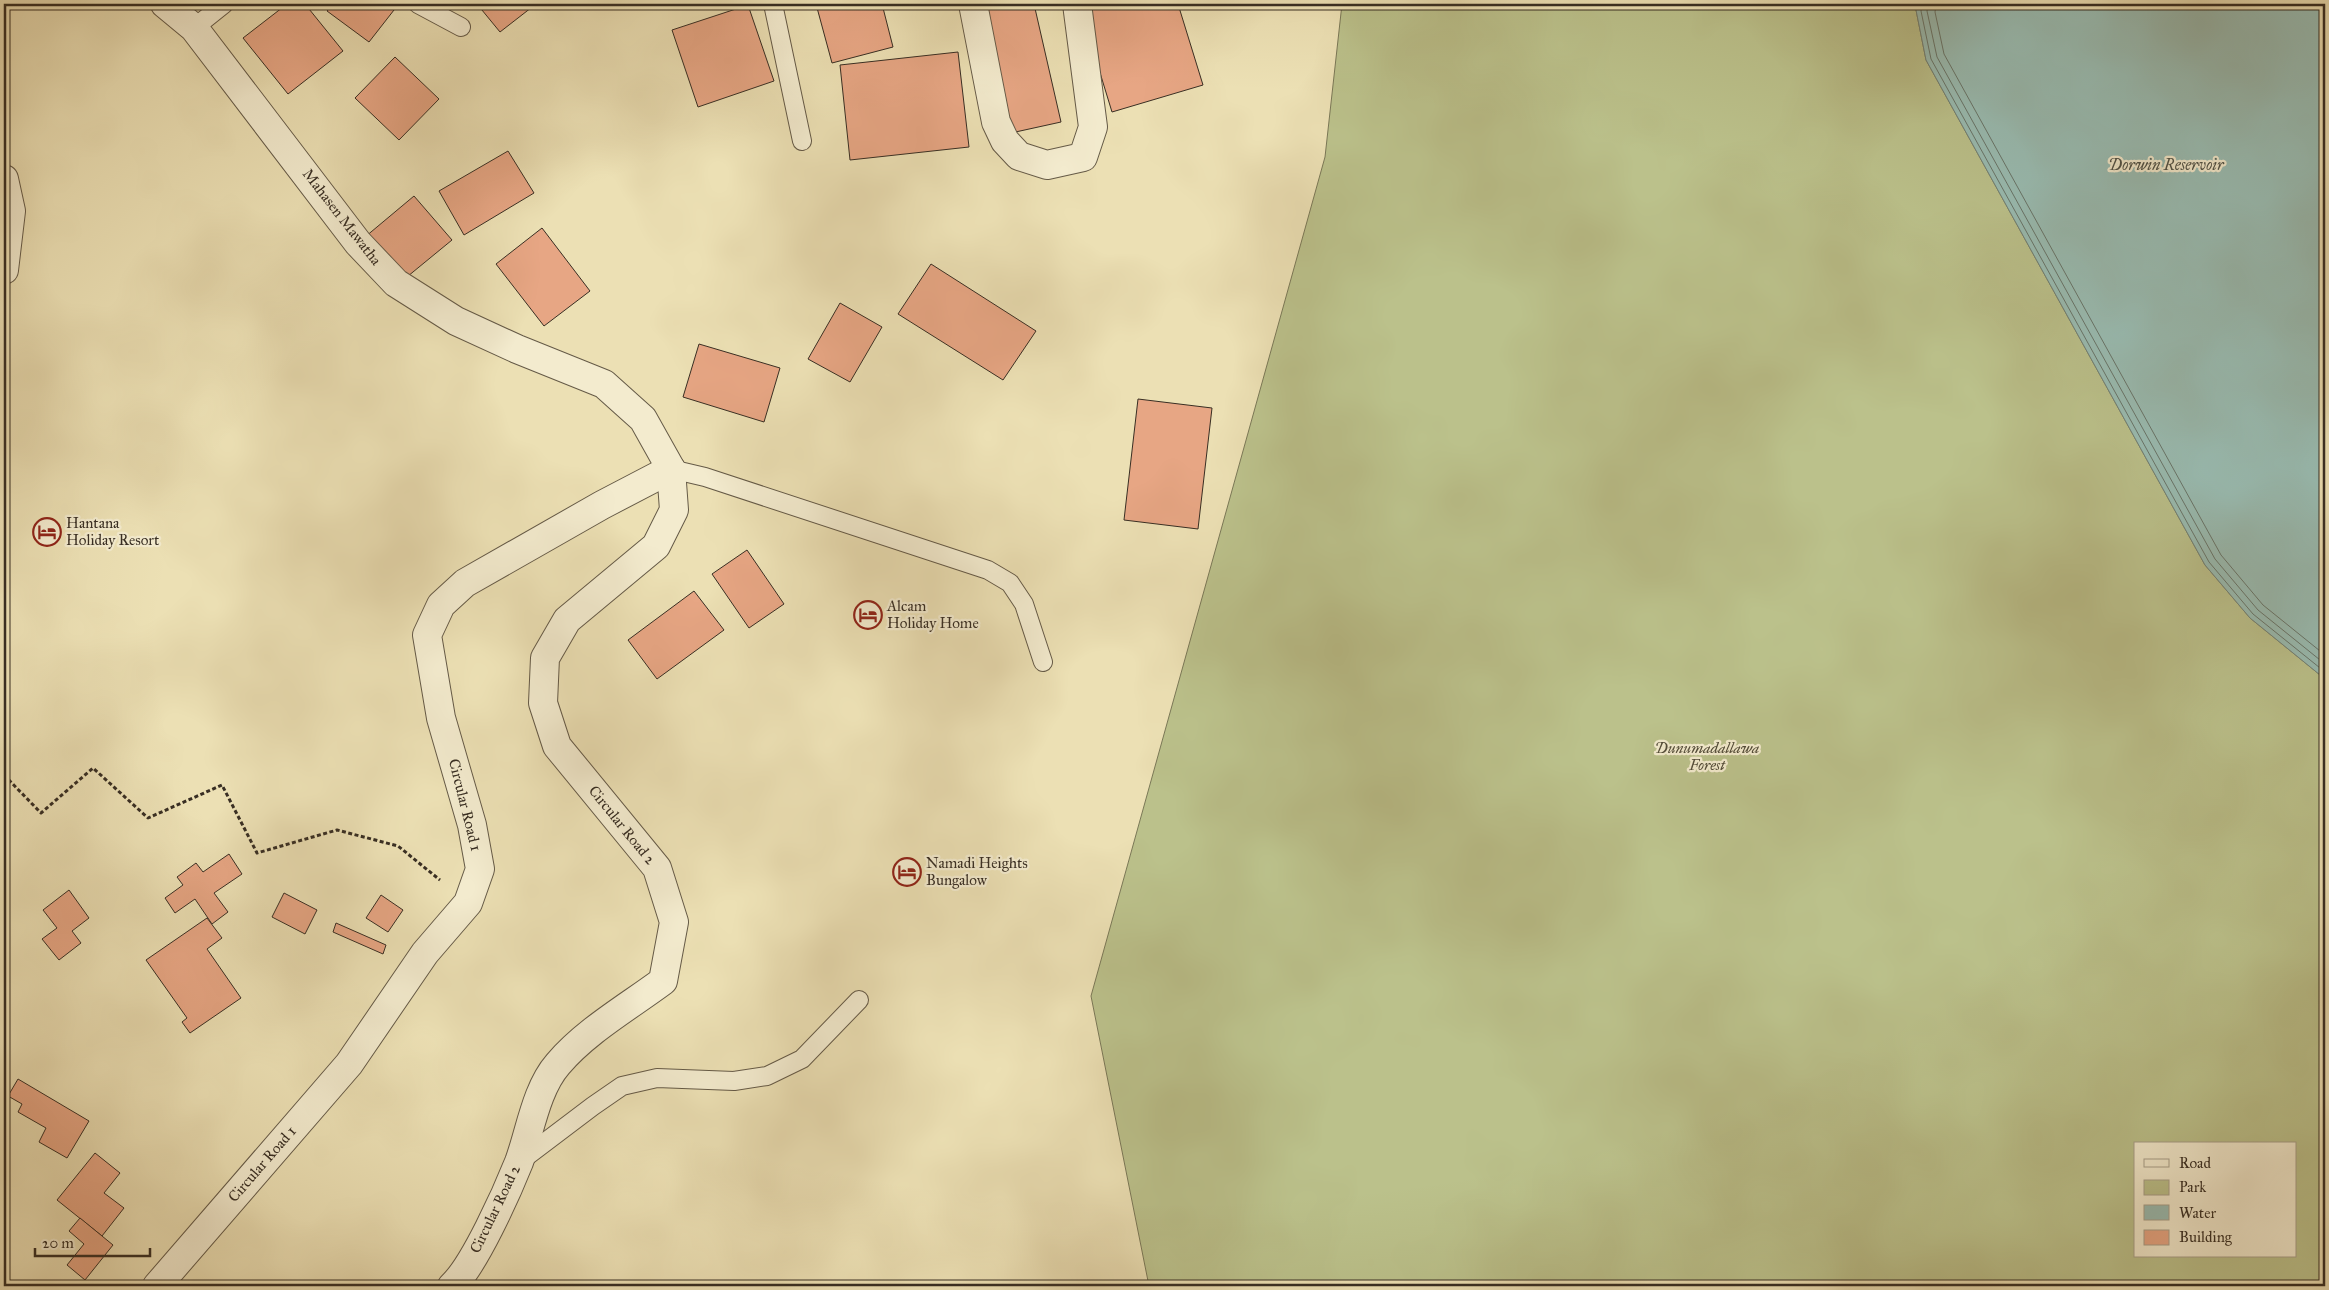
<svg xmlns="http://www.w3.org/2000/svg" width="2329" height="1290" font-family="'IM FELL Great Primer',serif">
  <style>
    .green { fill: #bbc18b; stroke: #7a7857; fill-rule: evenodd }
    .water { fill: #99bcb2; stroke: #728379 }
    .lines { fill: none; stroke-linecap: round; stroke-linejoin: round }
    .shore { stroke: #68756a; stroke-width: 1 }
    .building { fill: #e7a684; stroke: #382e23 }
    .lane-casing { stroke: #655a47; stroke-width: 20 }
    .street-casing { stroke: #655a47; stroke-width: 30 }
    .path { stroke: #382e23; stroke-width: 3; stroke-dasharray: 4 2.5; stroke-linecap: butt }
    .lane { stroke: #f3ebce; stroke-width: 18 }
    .street { stroke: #f3ebce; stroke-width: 28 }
    .labels { text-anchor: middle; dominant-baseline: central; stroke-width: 4.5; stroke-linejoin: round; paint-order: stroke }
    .street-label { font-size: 15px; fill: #382e23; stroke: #f3ebce }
    .poi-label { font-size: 15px; fill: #382e23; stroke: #f3ebce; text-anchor: start }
    .park-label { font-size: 15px; font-style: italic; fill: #524b38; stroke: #f3ebce }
    .water-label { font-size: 16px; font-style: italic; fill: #505247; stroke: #f3ebce }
  </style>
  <rect width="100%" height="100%" fill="#ece0b4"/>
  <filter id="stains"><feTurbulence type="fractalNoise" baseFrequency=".004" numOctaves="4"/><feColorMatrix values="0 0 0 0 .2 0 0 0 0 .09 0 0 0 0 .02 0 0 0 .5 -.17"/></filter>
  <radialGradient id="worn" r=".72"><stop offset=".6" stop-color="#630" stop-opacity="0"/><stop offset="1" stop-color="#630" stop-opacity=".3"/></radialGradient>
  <!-- green -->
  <path class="green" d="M1342 4H1917L1916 10 1926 60 2205 565 2250 618 2325 679V1286H1149L1091 996 1325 157ZM2135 1144H2295V1256H2135Z"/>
  <!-- water -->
  <path class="water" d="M1917 4H2325V679L2250 618 2205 565 1926 60 1916 10Z"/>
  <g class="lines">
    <!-- shore -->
    <g class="shore">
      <path d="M1922 4 1921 11 1931 59 2209 562 2253 614 2325 672"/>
      <path d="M1928 4 1927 11 1937 57 2215 559 2258 610 2325 664"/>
      <path d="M1936 4 1935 12 1944 54 2221 555 2263 605 2325 655"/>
    </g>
  </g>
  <!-- building -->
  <g class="building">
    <path d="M287 4H305L343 51 288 94 243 38Z"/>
    <path d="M333 4H385L394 10 369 42 327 11Z"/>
    <path d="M477 4H536L500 32Z"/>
    <path d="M816 4H882L893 47 832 63Z"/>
    <path d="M982 4H1034L1061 122 1011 133Z"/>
    <path d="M1079 4H1178L1203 85 1112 112Z"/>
    <path d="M748 5 774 81 698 107 672 30Z"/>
    <path d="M958 52 969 147 850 160 840 65Z"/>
    <path d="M395 57 439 99 399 140 355 98Z"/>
    <path d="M508 151 534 193 464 235 439 191Z"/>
    <path d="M414 196 452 240 402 281 365 237Z"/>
    <path d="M542 228 590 291 544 326 496 264Z"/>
    <path d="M931 264 1036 331 1003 380 898 314Z"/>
    <path d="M840 303 882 327 850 382 808 359Z"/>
    <path d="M699 344 780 368 764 422 683 397Z"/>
    <path d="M1138 399 1212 408 1198 529 1124 520Z"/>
    <path d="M747 550 784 604 749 628 712 574Z"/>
    <path d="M694 591 724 630 657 679 628 640Z"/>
    <path d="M229 854 242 874 214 893 228 912 212 924 195 899 175 913 165 898 183 885 177 877 196 863 203 872Z"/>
    <path d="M69 890 89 918 72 931 81 943 59 960 42 939 57 928 43 910Z"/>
    <path d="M284 893 317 910 305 934 272 917Z"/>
    <path d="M381 895 403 910 388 932 366 918Z"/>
    <path d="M207 918 222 938 207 949 241 998 190 1033 182 1022 187 1018 146 960Z"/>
    <path d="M336 923 386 945 383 954 333 932Z"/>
    <path d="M18 1079 89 1121 67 1158 39 1142 46 1128 18 1112 22 1104 8 1096Z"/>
    <path d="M95 1153 120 1173 104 1193 124 1208 102 1236 57 1200Z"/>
    <path d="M80 1218 113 1245 85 1280 67 1265 84 1244 69 1231Z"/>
  </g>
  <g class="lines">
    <defs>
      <g id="lane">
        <path d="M418 4 461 27"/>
        <path d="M773 4 802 141"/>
        <path d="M194 28 224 4"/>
        <path d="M671 469 705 477 988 570 1010 583 1024 604 1043 662"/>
        <path d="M519 1162 593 1106 622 1086 657 1078 734 1081 767 1076 802 1059 859 1000"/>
      </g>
      <g id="street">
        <path d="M165 4 194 28 358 243 396 283 456 321 517 349 604 384 643 419 671 469 674 510 656 546 567 620 545 658 543 703 557 746 657 868 674 922 663 981C628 1007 586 1031 558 1064 536 1089 530 1132 519 1162 507 1192 474 1266 452 1286"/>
        <path d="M973 4 996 122 1005 141 1019 156 1047 165 1083 157 1093 127 1077 4"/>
        <path d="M4 179 11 211 4 270"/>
        <path d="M157 1286 349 1064 425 953 468 903 480 869 472 825 441 718 427 635 441 605 465 583 602 505 671 469"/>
      </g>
    </defs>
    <!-- lane casing -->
    <use href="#lane" class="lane-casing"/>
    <!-- street casing -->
    <use href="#street" class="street-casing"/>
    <!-- path -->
    <path class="path" d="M4 775 41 813 93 768 148 818 222 785 257 853 337 830 398 846 440 880"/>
    <!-- lane -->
    <use href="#lane" class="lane"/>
    <!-- street -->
    <use href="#street" class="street"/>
  </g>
  <!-- icons -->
  <defs>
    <symbol id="hotel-ring" viewBox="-11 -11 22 22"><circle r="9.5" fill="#f3ebce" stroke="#8f2418" stroke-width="1.5"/><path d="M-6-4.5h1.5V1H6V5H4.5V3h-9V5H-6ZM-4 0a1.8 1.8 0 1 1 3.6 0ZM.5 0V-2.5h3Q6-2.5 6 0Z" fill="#8f2418"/></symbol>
  </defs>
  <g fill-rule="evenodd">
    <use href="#hotel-ring" x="31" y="516" width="32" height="32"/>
    <use href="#hotel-ring" x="852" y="599" width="32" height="32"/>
    <use href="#hotel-ring" x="891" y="856" width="32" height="32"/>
  </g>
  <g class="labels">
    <!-- street labels -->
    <g class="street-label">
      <text transform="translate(342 217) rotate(52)">Mahasen Mawatha</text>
      <text transform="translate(465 805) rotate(76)">Circular Road 1</text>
      <text transform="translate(622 825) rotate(51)">Circular Road 2</text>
      <text transform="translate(262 1164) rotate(-49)">Circular Road 1</text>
      <text transform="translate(495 1209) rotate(-64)">Circular Road 2</text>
    </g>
    <!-- poi labels -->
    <g class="poi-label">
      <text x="66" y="523">Hantana<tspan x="66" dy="17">Holiday Resort</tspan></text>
      <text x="887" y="606">Alcam<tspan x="887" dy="17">Holiday Home</tspan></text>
      <text x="926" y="863">Namadi Heights<tspan x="926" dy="17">Bungalow</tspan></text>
    </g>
    <!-- park labels -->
    <g class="park-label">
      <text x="1707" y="748">Dunumadallawa<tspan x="1707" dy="17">Forest</tspan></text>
    </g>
    <!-- water labels -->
    <g class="water-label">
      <text x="2166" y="164">Dorwin Reservoir</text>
    </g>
  </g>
  <!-- margin -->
  <rect width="2329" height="1290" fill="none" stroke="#ece0b4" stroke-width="20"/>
  <rect x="5" y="5" width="2319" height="1280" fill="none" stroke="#382e23" stroke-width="2.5"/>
  <rect x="10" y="10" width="2309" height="1270" fill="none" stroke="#382e23"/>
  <!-- legend -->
  <rect x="2134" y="1142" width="162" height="115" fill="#f3ebce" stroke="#a89f8a"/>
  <rect x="2144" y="1159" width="25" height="8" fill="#f3ebce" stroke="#a89f8a"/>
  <text x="2179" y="1168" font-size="15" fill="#382e23">Road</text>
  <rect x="2144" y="1180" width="25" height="15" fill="#bbc18b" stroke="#a89f8a"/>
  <text x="2179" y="1192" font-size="15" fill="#382e23">Park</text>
  <rect x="2144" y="1205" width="25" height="15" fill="#99bcb2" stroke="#a89f8a"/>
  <text x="2179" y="1218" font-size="15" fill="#382e23">Water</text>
  <rect x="2144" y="1230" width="25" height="15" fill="#e7a684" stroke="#a89f8a"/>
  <text x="2179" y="1242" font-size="15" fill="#382e23">Building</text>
  <!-- scale -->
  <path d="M35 1248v8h115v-8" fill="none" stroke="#382e23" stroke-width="2.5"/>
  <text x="42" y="1248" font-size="15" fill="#382e23" stroke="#f3ebce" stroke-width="4" paint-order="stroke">20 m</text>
  <rect width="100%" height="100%" filter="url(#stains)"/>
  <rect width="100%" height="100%" fill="url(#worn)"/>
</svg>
